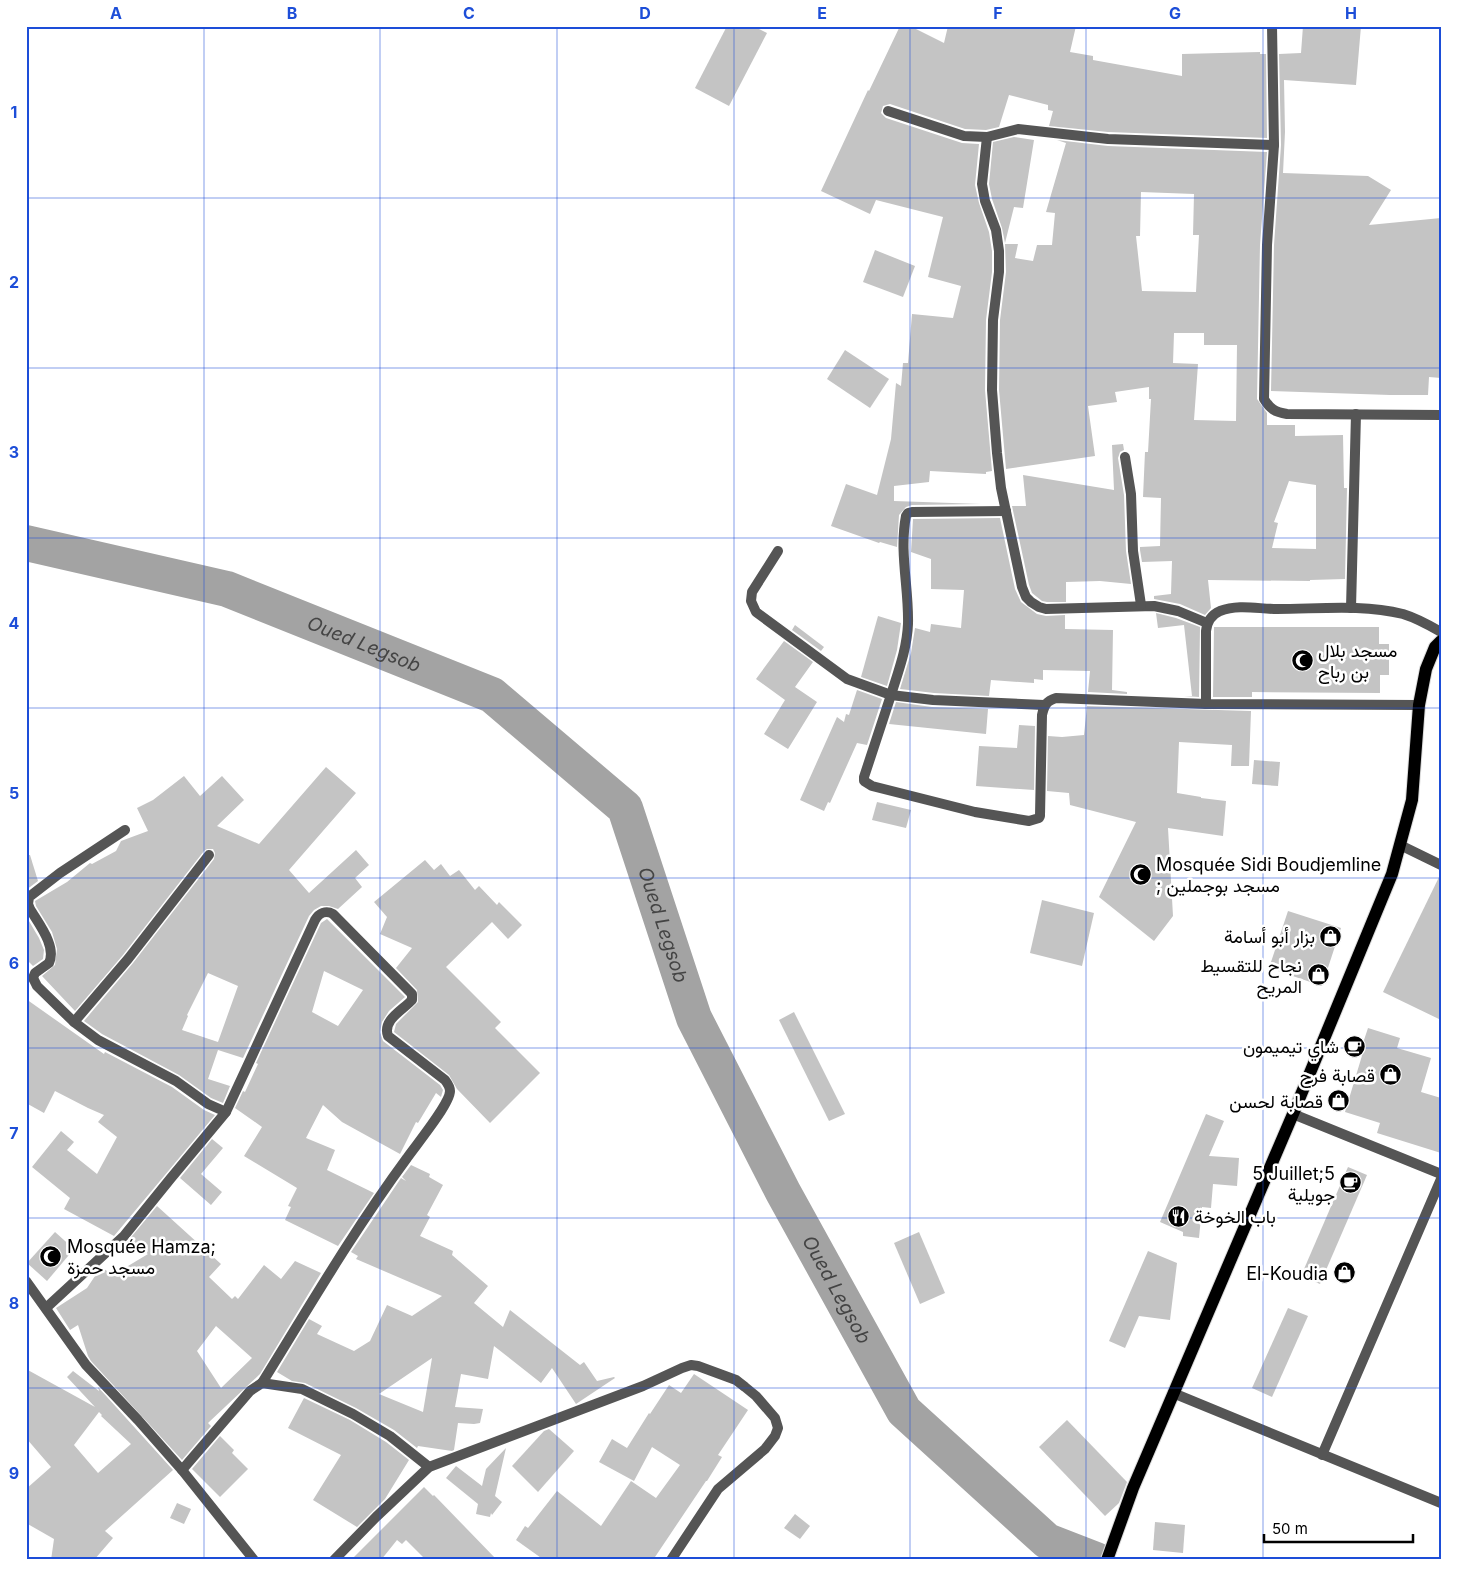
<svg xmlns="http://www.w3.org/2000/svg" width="1467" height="1586" font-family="Inter,Vazirmatn,sans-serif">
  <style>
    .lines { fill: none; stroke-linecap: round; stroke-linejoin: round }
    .river { stroke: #a3a3a3; stroke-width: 36 }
    .building { fill: #c4c4c4; fill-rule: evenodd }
    .primary-casing { stroke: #dbdbdb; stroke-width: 14 }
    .service { stroke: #555; stroke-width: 10 }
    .minor { stroke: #555; stroke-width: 10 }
    .primary { stroke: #000; stroke-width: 12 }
    .grid { fill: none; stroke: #1d4ed8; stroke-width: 1; stroke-opacity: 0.55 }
    .labels { text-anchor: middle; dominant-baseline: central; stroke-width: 5; stroke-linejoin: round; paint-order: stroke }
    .poi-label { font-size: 18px; fill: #000; stroke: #fff; text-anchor: end }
    .water-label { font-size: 19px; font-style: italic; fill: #444; stroke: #fff }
    .neatline { fill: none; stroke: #1d4ed8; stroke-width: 2 }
    .grid-label { font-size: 16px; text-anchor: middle; font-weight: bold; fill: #1d4ed8 }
  </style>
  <rect width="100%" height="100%" fill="#fff"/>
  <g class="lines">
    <!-- river -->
    <path class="river" id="s1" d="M26 543 227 589 492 695 625 808 694 1018 783 1192 904 1411 1047 1541 1096 1560"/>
  </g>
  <!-- building -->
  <g class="building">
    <path d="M727 26H753L767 33 729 106 695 88Z"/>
    <path d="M900 26H910L944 43 948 26H1076L1070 52 1093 56V60L1182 76V54L1260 52V54H1266L1267 138 1108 132 1049 126 1053 111 1048 110V105L1009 95 999 127 986 130 965 129 890 104 883 106 881 113 886 118 962 143 979 144 975 185 979 203 989 232 992 251V272L986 320 985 390 992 471 986 472V474L930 471 929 482 894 486V501L981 504 912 505 906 507 899 515 897 547 880 542 879 543 831 526 846 484 877 495 891 439 896 383 901 386 903 363H908L912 314 953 318 961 286 928 277 943 217 876 200 870 214 821 191 868 90 869 91Z"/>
    <path d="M1303 26H1361L1356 85 1284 80 1285 132 1283 173 1368 176 1391 190 1369 225 1441 218V378L1429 377 1428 395H1390L1271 391 1274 245 1281 145 1279 54 1301 53Z"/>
    <path d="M1014 137 1034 140 1023 208 1014 207 1005 243 1002 228 992 199 989 184 993 142Z"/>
    <path d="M1057 140 1108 146 1267 152 1260 245 1257 399 1267 413V425H1295V436L1343 435 1344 488H1347L1345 579 1310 580V581L1208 580 1211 608 1205 615 1180 604 1154 599V596L1171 594 1172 561 1142 562 1140 550V547L1160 546 1161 498 1143 497 1145 452H1148L1151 399H1149V387L1115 392 1117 402 1088 406 1095 456 1006 469 999 390 1000 320 1006 272 1005 244H1018L1015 258 1033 261 1037 245H1052L1055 213 1046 212 1066 143ZM1141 192 1194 194 1193 235H1199L1196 292 1142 291 1136 236H1140ZM1174 333H1204V345H1237L1236 421 1194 420 1198 364 1173 363ZM1289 481 1316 485V549L1272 548 1278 523 1274 522Z"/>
    <path d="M875 250 915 266 903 297 863 282Z"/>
    <path d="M845 350 889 379 870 408 827 379Z"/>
    <path d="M1123 444 1124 450 1120 452 1118 458 1124 495 1126 551 1131 584 1100 581 1066 582V602H1047L1042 601 1032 593 1029 585 1012 506H1026L1023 475 1114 490 1112 445Z"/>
    <path d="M1000 518 1015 589 1021 602 1037 614 1046 616 1065 615V629L1113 630 1112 690 1127 692V694L1088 692 1090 671 1043 670V680L1034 679V683L991 680 989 696 934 693 900 689 911 653 915 628 930 632 931 624 961 628 964 590 931 589V559L911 552 913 519Z"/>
    <path d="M1156 613 1176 618 1200 627 1199 697 1184 696H1192L1184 625 1158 628Z"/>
    <path d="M878 616 901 623 897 650 887 686 861 677Z"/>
    <path d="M795 625 824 647 821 651 792 630Z"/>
    <path d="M1214 627H1379V644H1389V675H1380V693L1252 692V697H1213Z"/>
    <path d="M784 641 813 662 795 687 817 702 788 749 764 734 785 700 756 679Z"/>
    <path d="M857 690 882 699 867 745 857 743 830 803 828 802 824 811 800 800 837 717 844 722 846 714 849 715Z"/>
    <path d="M896 702 932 707 988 709 986 734 889 724Z"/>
    <path d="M1087 706 1251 711 1249 766H1231L1232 745 1179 742 1177 793 1201 797V798L1226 801 1223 836 1168 828 1173 916 1154 941 1099 897 1136 822 1070 805 1069 793 1047 791 1048 736 1062 737 1084 735Z"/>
    <path d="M1019 725 1035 726 1034 790 976 786 979 746 1017 748Z"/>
    <path d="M1254 760 1280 762 1278 786 1252 784Z"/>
    <path d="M326 767 356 793 289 870 309 893 356 850 369 865 355 878 362 887 338 909 329 906H321L314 910 309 916 243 1058 218 1050 208 1079 230 1086 223 1103 211 1098 179 1075 102 1034 84 1021 133 963 214 859 215 853 213 849H207L204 851 123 955 75 1011 42 976 55 965 57 949 52 932 36 906 35 901 67 882 90 863 92 864 116 851 121 841 148 831 137 808 153 800 184 776 200 796 222 776 244 800 217 826 259 844ZM208 973 238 986 218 1042 182 1030 188 1016 187 1015Z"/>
    <path d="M877 802 911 810 906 828 872 820Z"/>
    <path d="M26 855H30L38 881 26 890Z"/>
    <path d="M425 860 434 870 441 864 450 876 459 870 475 890 479 886 497 905 499 902 522 925 508 939 492 922 446 967 501 1022 495 1028 540 1073 490 1123 457 1089 449 1075 394 1032 396 1024 418 1002 417 990 396 968 412 948 380 934 387 917 374 902Z"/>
    <path d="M1441 873V1020L1383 992Z"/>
    <path d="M1042 900 1094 913 1082 966 1030 953Z"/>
    <path d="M1288 911 1341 928 1322 986 1269 968Z"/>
    <path d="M26 916 39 938 44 950 43 959 33 966 26 959Z"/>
    <path d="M327 919 405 997 389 1011 382 1022 380 1032 383 1041 440 1085 443 1090 441 1097 436 1093 418 1123 416 1122 400 1154 342 1122 323 1105 306 1138 335 1150 327 1170 374 1193 338 1246 285 1220 291 1207 288 1206 297 1188 244 1156 262 1127 235 1108 243 1091 245 1092 258 1064 256 1063 321 923ZM324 971 363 990 338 1026 312 1012Z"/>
    <path d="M26 999 104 1054 105 1052 172 1087 204 1110 215 1115 114 1236 64 1209 70 1198 32 1167 61 1131 74 1142 67 1150 97 1174 117 1137 98 1122 104 1115 88 1108 55 1091 44 1113 26 1103Z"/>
    <path d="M794 1012 845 1114 829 1121 779 1020Z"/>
    <path d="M1368 1028 1400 1038 1397 1048 1431 1058 1421 1092 1441 1098V1153L1377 1133 1380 1123 1345 1112 1364 1049H1361Z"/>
    <path d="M1206 1114 1224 1121 1209 1156 1239 1158 1237 1186 1213 1184 1211 1208 1202 1207 1199 1238 1183 1236V1232L1160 1222Z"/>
    <path d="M212 1139 223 1148 201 1174 222 1192 211 1205 180 1178Z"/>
    <path d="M411 1165 430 1174 429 1177 443 1185 427 1215 430 1217 420 1236 453 1251 452 1255 488 1286 474 1303 503 1327 510 1310 580 1365 584 1362 597 1381 614 1377 615 1378 576 1404 552 1368 541 1383 494 1346 488 1379 461 1374 455 1407 483 1409 480 1423 474 1424 458 1423 454 1450 452 1451 418 1446 417 1448 394 1430 356 1408 305 1383 292 1381 277 1372 309 1319 322 1326 317 1334 354 1351 370 1341 387 1305 412 1316 442 1296 356 1259 358 1256 351 1252 401 1178 406 1181 402 1177ZM432 1358 423 1412 379 1394Z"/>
    <path d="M1348 1167 1367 1175 1320 1284 1301 1276Z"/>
    <path d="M157 1206 221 1264 209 1277 232 1299 235 1296 238 1299 264 1265 281 1279 295 1261 321 1273 260 1374 208 1423 211 1426 182 1460 91 1361 88 1356 78 1325 70 1330 56 1308 87 1288 101 1267 113 1275 148 1254 127 1242ZM216 1326 252 1358 221 1388 197 1351Z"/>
    <path d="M55 1232 74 1249 47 1281 27 1263Z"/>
    <path d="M919 1232 945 1293 920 1304 894 1243Z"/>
    <path d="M1148 1251 1177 1263 1170 1320 1139 1316 1125 1348 1109 1341Z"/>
    <path d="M1288 1308 1308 1316 1272 1397 1252 1388Z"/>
    <path d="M26 1369 95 1407 67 1377 73 1371 99 1391 98 1387 173 1470 105 1531 113 1538 94 1560H51L54 1539 26 1523V1489L51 1467 26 1438ZM99 1412 102 1415 101 1416 131 1444 98 1473 74 1445Z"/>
    <path d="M694 1374 748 1410 718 1455 722 1457 707 1481H706L653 1560H544L516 1540 525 1526 528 1528 557 1491 601 1526 631 1481 656 1498 680 1465 652 1447 634 1481 599 1462 612 1439 627 1448 649 1413 650 1414 669 1385 681 1393Z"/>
    <path d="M304 1398 350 1420 386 1442 409 1460 385 1499 357 1527 313 1500 341 1455 288 1428Z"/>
    <path d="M1067 1420 1127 1482 1119 1503 1105 1516 1039 1447Z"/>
    <path d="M549 1429 574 1451 538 1492 512 1466 544 1431Z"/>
    <path d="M220 1436 234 1450 232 1453 248 1469 220 1497 192 1469Z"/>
    <path d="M506 1448 495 1496 502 1502 492 1515 491 1513 490 1517 476 1514 478 1504 446 1478 456 1466 482 1486 486 1469Z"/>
    <path d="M424 1487 433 1496 434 1495 497 1560H426L406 1540 402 1544 397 1540 381 1560H351Z"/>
    <path d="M177 1503 191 1509 184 1524 170 1518Z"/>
    <path d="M795 1514 810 1526 800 1539 784 1528Z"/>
    <path d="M1155 1522 1185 1525 1183 1553 1153 1550Z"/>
  </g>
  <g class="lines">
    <defs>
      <path id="primary" d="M1107 1560 1133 1488 1293 1114 1392 874 1412 800 1419 705 1426 669 1435 647 1441 641"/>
    </defs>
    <!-- primary casing -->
    <use href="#primary" class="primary-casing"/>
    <!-- service -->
    <g class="service">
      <path d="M1293 1114 1441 1174"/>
      <path d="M26 1281 86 1365 138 1420 182 1470 254 1560"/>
      <path d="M1173 1393 1441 1503"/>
      <path d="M1322 1455 1441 1179"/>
    </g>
    <!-- minor -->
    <g class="minor">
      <path d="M1272 26 1274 145 1267 245 1264 399C1270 409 1275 412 1287 414L1441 415"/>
      <path d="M888 111 964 136 987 137 1018 129 1108 139 1274 145"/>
      <path d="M987 137 982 184 985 201 996 230 999 251V272L993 320 992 390 997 453 1001 488 1022 587 1026 597 1031 602 1039 607 1046 609 1154 606 1178 611 1207 623"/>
      <path d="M1125 457 1131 494 1133 551 1141 605"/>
      <path d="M778 551 752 592 751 601 756 612 847 679 891 695C898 672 907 649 908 624 909 588 899 552 906 516L908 513 912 512 1006 511"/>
      <path d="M1351 608 1356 414"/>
      <path d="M1044 705 933 700 891 695 864 777V781L872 786 975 812 1029 821 1039 818 1040 816 1042 715C1044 706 1046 701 1056 698L1206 704"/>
      <path d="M1419 705 1206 704V631C1207 622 1211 615 1220 611 1239 604 1258 609 1277 609 1319 609 1362 604 1403 614 1416 618 1429 625 1441 632"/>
      <path d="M1400 845 1441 865"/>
      <path d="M74 1022 37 986 33 978 35 973 49 963C57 946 38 923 30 909L28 904 29 897 60 873 125 830"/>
      <path d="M226 1112 315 920C319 913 326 910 333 914L412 994V1000C403 1010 382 1020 388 1036L445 1080C448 1084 450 1087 450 1091 450 1104 416 1145 407 1158 354 1230 309 1307 262 1383"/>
      <path d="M46 1308 124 1236 171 1178 226 1112 208 1104 176 1081 98 1040 74 1022 128 959 209 855"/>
      <path d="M182 1470 250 1391 262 1383 302 1389 353 1414 390 1436 429 1467"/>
      <path d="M334 1560 376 1517 429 1467 643 1386 682 1368 691 1365 698 1366 736 1380 745 1387 756 1396 775 1418 778 1428 775 1436 765 1449 718 1489 671 1560"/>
    </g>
    <!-- primary -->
    <use href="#primary" class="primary"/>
  </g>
  <!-- grid -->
  <path class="grid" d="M204 26V1560M380 26V1560M557 26V1560M734 26V1560M910 26V1560M1086 26V1560M1263 26V1560M26 198H1441M26 368H1441M26 538H1441M26 708H1441M26 878H1441M26 1048H1441M26 1218H1441M26 1388H1441"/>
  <!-- icons -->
  <defs>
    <symbol id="mosque-disc" viewBox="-11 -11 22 22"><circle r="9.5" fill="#000" stroke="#fff"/><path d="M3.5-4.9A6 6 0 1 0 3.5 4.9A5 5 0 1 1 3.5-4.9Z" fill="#fff"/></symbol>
    <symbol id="shop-disc" viewBox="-11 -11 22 22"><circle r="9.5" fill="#000" stroke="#fff"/><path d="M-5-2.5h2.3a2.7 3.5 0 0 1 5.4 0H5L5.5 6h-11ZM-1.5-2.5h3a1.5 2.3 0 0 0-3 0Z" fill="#fff"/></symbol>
    <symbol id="cafe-disc" viewBox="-11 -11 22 22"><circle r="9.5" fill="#000" stroke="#fff"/><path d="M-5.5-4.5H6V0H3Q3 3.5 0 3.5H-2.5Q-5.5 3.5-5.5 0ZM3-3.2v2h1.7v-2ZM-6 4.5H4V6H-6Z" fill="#fff"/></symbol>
    <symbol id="restaurant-disc" viewBox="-11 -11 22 22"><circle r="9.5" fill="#000" stroke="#fff"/><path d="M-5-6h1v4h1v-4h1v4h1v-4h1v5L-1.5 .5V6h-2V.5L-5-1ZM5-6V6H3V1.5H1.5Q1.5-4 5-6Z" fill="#fff"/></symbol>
  </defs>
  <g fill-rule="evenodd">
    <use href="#mosque-disc" x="1290" y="648" width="25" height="25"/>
    <use href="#mosque-disc" x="1128" y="862" width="25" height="25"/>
    <use href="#shop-disc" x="1318" y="924" width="25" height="25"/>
    <use href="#shop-disc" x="1306" y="962" width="25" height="25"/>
    <use href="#cafe-disc" x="1342" y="1034" width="25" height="25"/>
    <use href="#shop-disc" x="1378" y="1062" width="25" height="25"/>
    <use href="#shop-disc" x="1326" y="1088" width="25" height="25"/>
    <use href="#cafe-disc" x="1338" y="1170" width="25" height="25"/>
    <use href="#restaurant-disc" x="1166" y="1204" width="25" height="25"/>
    <use href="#mosque-disc" x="38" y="1244" width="25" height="25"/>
    <use href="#shop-disc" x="1332" y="1260" width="25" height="25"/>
  </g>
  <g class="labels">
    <!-- poi labels -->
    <g class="poi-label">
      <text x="1318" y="650" text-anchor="start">مسجد بلال<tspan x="1318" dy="21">بن رباح</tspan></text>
      <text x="1156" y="864" text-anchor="start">Mosquée Sidi Boudjemline<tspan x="1156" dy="21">; مسجد بوجملين</tspan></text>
      <text x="1315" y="936">بزار أبو أسامة</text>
      <text x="1302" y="965">نجاح للتقسيط<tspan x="1302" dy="21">المريح</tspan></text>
      <text x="1339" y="1046">شاي تيميمون</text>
      <text x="1375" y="1075">قصابة فرح</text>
      <text x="1323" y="1101">قصابة لحسن</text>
      <text x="1335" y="1173">5 Juillet;5<tspan x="1335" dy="21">جويلية</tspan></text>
      <text x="1194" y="1216" text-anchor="start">باب الخوخة</text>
      <text x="67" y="1246" text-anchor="start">Mosquée Hamza;<tspan x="67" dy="21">مسجد حمزة</tspan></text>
      <text x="1328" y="1273">El-Koudia</text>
    </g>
    <!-- water labels -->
    <g class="water-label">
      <text stroke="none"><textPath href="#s1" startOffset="354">Oued Legsob</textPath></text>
      <text stroke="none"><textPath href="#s1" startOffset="789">Oued Legsob</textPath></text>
      <text stroke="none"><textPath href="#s1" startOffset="1194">Oued Legsob</textPath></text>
    </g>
  </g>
  <!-- border -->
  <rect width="1467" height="1586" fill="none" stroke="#ffffff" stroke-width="55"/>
  <!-- scale -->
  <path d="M1264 1534v8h149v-8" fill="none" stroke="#000000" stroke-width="2.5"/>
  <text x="1272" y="1534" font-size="15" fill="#000000" stroke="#ffffff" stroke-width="4" paint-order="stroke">50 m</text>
  <rect x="28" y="28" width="1412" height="1530" class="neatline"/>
  <g class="grid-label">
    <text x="116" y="19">A</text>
    <text x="292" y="19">B</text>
    <text x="469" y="19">C</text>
    <text x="645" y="19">D</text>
    <text x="822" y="19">E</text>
    <text x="998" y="19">F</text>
    <text x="1175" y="19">G</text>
    <text x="1351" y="19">H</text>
    <text x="14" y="118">1</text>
    <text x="14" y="288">2</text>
    <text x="14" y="458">3</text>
    <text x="14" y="629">4</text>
    <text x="14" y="799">5</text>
    <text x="14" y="969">6</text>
    <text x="14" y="1139">7</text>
    <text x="14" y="1309">8</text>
    <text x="14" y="1479">9</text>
  </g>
</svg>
